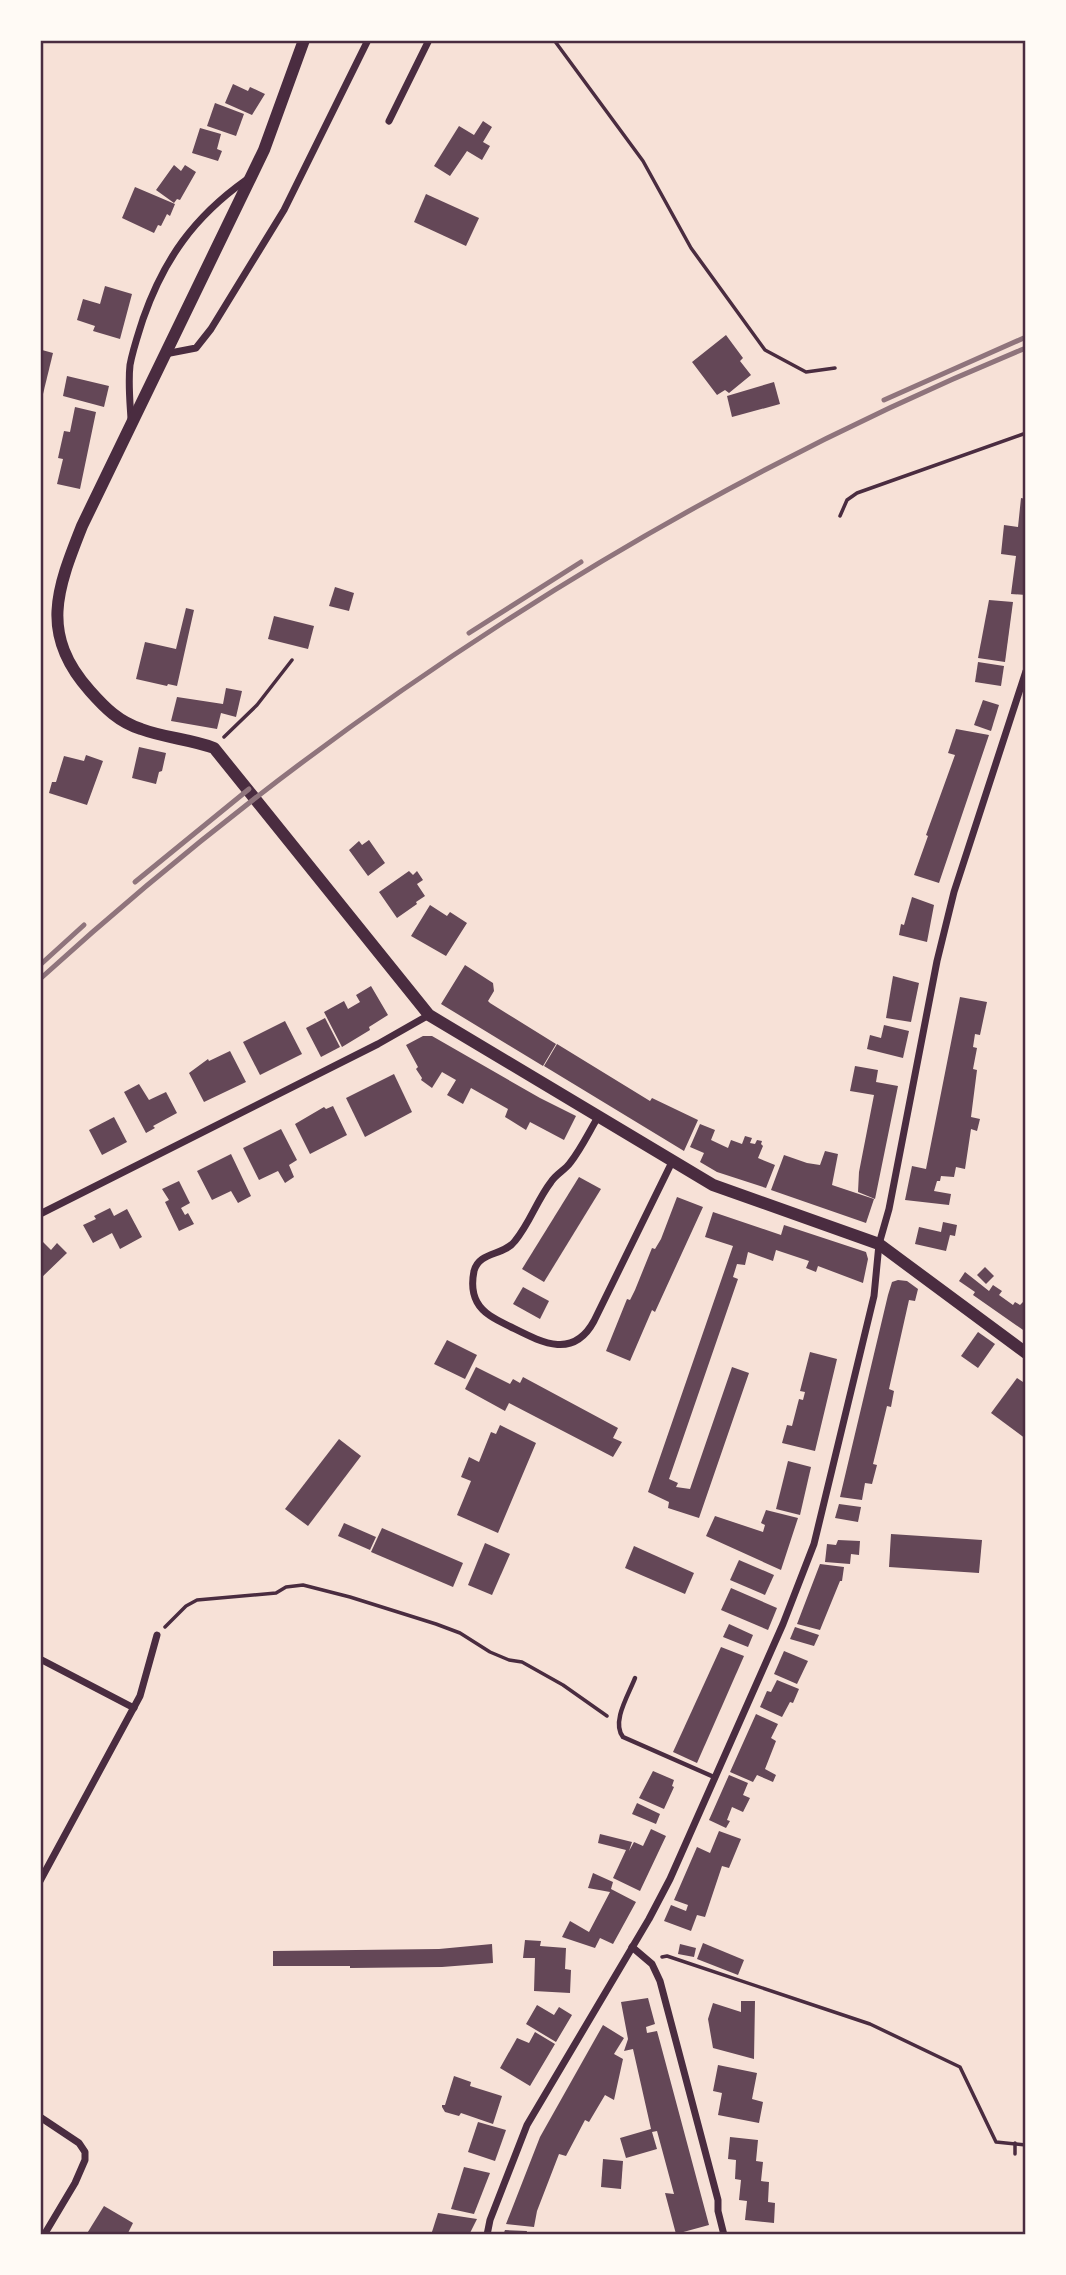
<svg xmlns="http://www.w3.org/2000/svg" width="1066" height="2275" font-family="'DM Sans',sans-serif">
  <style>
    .building { fill: #644757 }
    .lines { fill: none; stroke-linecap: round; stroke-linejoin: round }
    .path { stroke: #4a2c40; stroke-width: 3.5 }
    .service { stroke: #4a2c40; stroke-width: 4.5 }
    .minor { stroke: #4a2c40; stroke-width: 7 }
    .tertiary { stroke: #4a2c40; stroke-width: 12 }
    .rail { stroke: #8f747c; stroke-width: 5 }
    .neatline { fill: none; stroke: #4a2c40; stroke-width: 2.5 }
  </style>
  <rect width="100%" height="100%" fill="#f7e1d7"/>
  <!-- building -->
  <g class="building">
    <path d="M233 84 248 91 250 87 265 94 252 115 225 103Z"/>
    <path d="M215 103 244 114 236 136 207 126Z"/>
    <path d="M483 121 492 127 483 142 490 146 482 160 467 151 450 176 434 166 459 126 474 135Z"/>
    <path d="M200 128 221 134 217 149 222 151 218 161 192 153Z"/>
    <path d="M174 165 181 171 185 165 196 172 180 200 177 199 174 203 156 190Z"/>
    <path d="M135 187 175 204 170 216 167 214 161 226 158 225 154 233 122 218Z"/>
    <path d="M426 194 479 218 466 246 414 222Z"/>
    <path d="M105 286 132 294 120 339 93 331 95 326 77 320 83 299 100 304Z"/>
    <path d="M726 335 743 358 740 361 751 375 729 393 725 390 717 395 692 362Z"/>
    <path d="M42 350 53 353 43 394 40 393Z"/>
    <path d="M67 376 109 386 104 407 63 396Z"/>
    <path d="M774 382 780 404 732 417 727 396Z"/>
    <path d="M75 407 96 412 80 489 57 484 63 459 58 458 64 431 70 432Z"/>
    <path d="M1021 498 1026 499V595L1011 594 1016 556 1001 554 1004 525 1018 527Z"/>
    <path d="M335 587 354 593 349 611 329 606Z"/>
    <path d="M989 600 1013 602 1005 662 978 658Z"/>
    <path d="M186 608 194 610 177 686 168 684 167 686 136 679 145 642 176 649Z"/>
    <path d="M274 616 314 626 308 649 268 639Z"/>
    <path d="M978 662 1004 666 1001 686 975 682Z"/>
    <path d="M226 688 242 691 236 717 221 713 217 729 171 721 177 697 223 704Z"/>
    <path d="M983 700 999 705 991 731 974 725Z"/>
    <path d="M956 729 989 735 939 883 914 875 928 836 926 835 955 755 948 753Z"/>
    <path d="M139 747 166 753 162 771 159 772 156 784 132 778Z"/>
    <path d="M86 755 103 761 87 805 49 793 52 782H56L64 756 84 761Z"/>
    <path d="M369 840 385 863 368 876 349 850 359 841 362 845Z"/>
    <path d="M409 871 413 875 417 871 423 880 417 884 425 896 416 902 417 904 397 918 379 892Z"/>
    <path d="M912 897 934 905 927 942 899 935 901 924 904 925Z"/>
    <path d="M430 905 447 916 450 912 467 923 446 956 411 936Z"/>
    <path d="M465 965 493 983 494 991 488 1001 490 1003 556 1044 543 1066 441 1004Z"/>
    <path d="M893 976 919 983 911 1022 886 1018Z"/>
    <path d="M371 986 388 1015 369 1027 370 1030 342 1047 324 1012 344 1001 348 1009 360 1002 356 995Z"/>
    <path d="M960 997 987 1002 980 1035 975 1034 973 1047 977 1048 973 1069 977 1070 971 1117 980 1119 977 1131 971 1129 965 1169 956 1167 954 1177 941 1176 940 1181H937L934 1191 951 1194 949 1205 905 1200 912 1166 926 1169Z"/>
    <path d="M325 1018 340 1047 321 1057 306 1028Z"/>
    <path d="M285 1021 302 1054 260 1075 243 1042Z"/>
    <path d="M884 1025 909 1031 903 1058 867 1049 870 1035 881 1038Z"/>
    <path d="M423 1036H432L540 1098 576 1116 564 1140 530 1122 526 1130 505 1117 508 1109 471 1088 463 1104 447 1095 456 1080 442 1072 432 1088 421 1080 422 1078 416 1069 418 1067 406 1045Z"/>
    <path d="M557 1044 650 1101 652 1098 698 1120 684 1151 544 1066Z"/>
    <path d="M230 1051 246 1082 204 1102 189 1073 208 1059 209 1061Z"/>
    <path d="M855 1066 878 1070 876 1082 898 1086 875 1199 858 1192 859 1172 874 1095 850 1091Z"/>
    <path d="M394 1074 412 1112 365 1137 346 1098Z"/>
    <path d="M139 1084 149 1100 166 1092 177 1113 153 1126 155 1128 146 1133 124 1092Z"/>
    <path d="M333 1106 347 1135 310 1154 295 1124 324 1107 326 1109Z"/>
    <path d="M114 1117 127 1142 102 1155 89 1130Z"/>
    <path d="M700 1124 715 1130 711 1140 728 1148 731 1140 742 1144 745 1136 752 1138 750 1143 755 1144 757 1140 762 1141 761 1144 763 1146 758 1158 775 1165 766 1188 717 1172 700 1162 704 1153 690 1147Z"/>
    <path d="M281 1129 297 1160 289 1165 294 1177 285 1183 278 1171 259 1180 243 1148Z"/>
    <path d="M825 1151 838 1154 832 1185 874 1199 866 1223 771 1190 784 1155 807 1163 820 1165Z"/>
    <path d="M231 1154 251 1196 238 1203 231 1191 212 1200 197 1171Z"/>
    <path d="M579 1177 601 1189 544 1282 522 1269Z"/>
    <path d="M179 1181 190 1203 181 1208 185 1215 188 1213 194 1224 179 1231 165 1202 169 1200 162 1189Z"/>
    <path d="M677 1197 703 1207 655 1312 652 1310 630 1361 606 1351 627 1299 630 1300 635 1290 652 1248 655 1249 661 1239Z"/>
    <path d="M110 1208 114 1216 127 1209 142 1237 120 1249 112 1233 93 1243 83 1225 96 1219 94 1216Z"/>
    <path d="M713 1212 781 1235 784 1225 866 1252 868 1259 863 1283 818 1266 816 1272 806 1268 809 1261 776 1250 773 1261 748 1252 745 1265 737 1264 733 1277 738 1279 669 1479 678 1483 676 1487 690 1489 732 1367 749 1373 699 1518 668 1508 669 1502 648 1492 733 1246 705 1237Z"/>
    <path d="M943 1222 957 1225 955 1236 950 1235 946 1251 915 1244 919 1227 941 1232Z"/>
    <path d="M43 1242 51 1250 57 1243 67 1253 40 1279V1245Z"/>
    <path d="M985 1267 994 1276 986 1284 977 1275Z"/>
    <path d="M965 1272 989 1291 993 1285 1002 1291 999 1295 1013 1305 1015 1302 1020 1305 1024 1301 1026 1302V1332L973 1295 975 1292 959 1281Z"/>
    <path d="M898 1280 907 1281 918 1289 915 1301 909 1300 889 1389 894 1391 891 1407 887 1406 873 1464 877 1465 872 1484 865 1483 862 1500 840 1497 888 1295 892 1282Z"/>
    <path d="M523 1287 549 1301 540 1319 513 1304Z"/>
    <path d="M978 1332 995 1344 978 1368 961 1356Z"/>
    <path d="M447 1340 477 1355 465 1379 434 1364Z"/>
    <path d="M810 1352 837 1359 815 1451 782 1443 787 1425 792 1426 799 1399 803 1400 805 1392 800 1391Z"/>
    <path d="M476 1367 510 1384 513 1379 520 1383 523 1377 618 1428 613 1438 622 1442 613 1457 509 1403 505 1411 465 1389Z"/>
    <path d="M1017 1378 1026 1384V1439L991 1413Z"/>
    <path d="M500 1425 536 1443 498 1533 457 1515 471 1481 461 1477 469 1457 479 1462 491 1432 496 1434Z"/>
    <path d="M339 1439 361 1456 308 1526 285 1509Z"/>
    <path d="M788 1461 811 1467 800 1515 776 1509Z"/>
    <path d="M839 1504 861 1507 858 1522 835 1518Z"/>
    <path d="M766 1510 798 1518 781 1570 706 1536 715 1516 763 1532 765 1525 761 1523Z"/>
    <path d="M344 1523 376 1537 370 1550 338 1536Z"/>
    <path d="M382 1528 463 1563 453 1587 371 1552Z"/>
    <path d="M891 1534 982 1540 979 1573 889 1567Z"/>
    <path d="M838 1540 860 1541 859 1555 851 1554 850 1564 825 1562 827 1544 836 1545Z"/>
    <path d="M485 1543 510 1554 492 1595 468 1585Z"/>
    <path d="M634 1546 694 1573 685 1594 625 1568Z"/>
    <path d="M739 1560 774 1575 765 1595 730 1580Z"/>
    <path d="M820 1564 844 1567 842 1581H840L820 1630 797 1624Z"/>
    <path d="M731 1588 777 1608 768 1630 721 1610Z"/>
    <path d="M729 1624 753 1635 748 1647 723 1637Z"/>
    <path d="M795 1627 819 1635 814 1646 790 1639Z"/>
    <path d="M721 1647 744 1656 697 1763 673 1752Z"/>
    <path d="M784 1651 808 1661 797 1684 774 1674Z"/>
    <path d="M777 1680 799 1689 793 1703 790 1702 782 1717 760 1707 767 1691 771 1692Z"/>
    <path d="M756 1714 778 1724 771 1738 776 1741 765 1769 776 1775 773 1782 757 1775 753 1782 730 1772Z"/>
    <path d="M653 1771 674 1780 672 1786 674 1787 664 1809 639 1798Z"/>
    <path d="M729 1775 748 1783 743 1795 750 1798 743 1812 732 1807 727 1820 730 1821 726 1828 709 1820Z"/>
    <path d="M637 1803 660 1814 656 1824 632 1814Z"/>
    <path d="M651 1829 666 1836 640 1891 613 1878 626 1850 598 1843 600 1834 632 1842 629 1851 634 1842 643 1846Z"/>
    <path d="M719 1831 741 1839 729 1868 722 1866 705 1917 697 1915 691 1931 664 1921 671 1905 686 1911 688 1905 674 1900 697 1847 710 1853Z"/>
    <path d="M593 1873 613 1882 611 1889 636 1902 613 1944 600 1938 595 1948 562 1937 570 1921 589 1932 610 1892 588 1888Z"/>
    <path d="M525 1940 541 1941 540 1946 566 1948 565 1969 571 1970 570 1993 534 1991 535 1958H523Z"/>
    <path d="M703 1943 744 1960 738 1975 697 1959Z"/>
    <path d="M492 1944 493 1963 442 1967 350 1968V1966H273V1951L439 1949Z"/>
    <path d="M680 1944 696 1948 694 1957 678 1954Z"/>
    <path d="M648 1998 655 2024 646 2027 647 2033 657 2031 660 2042 709 2225 676 2234 665 2193 674 2194 657 2131 652 2132 657 2149 626 2158 620 2138 651 2129 633 2049 624 2051 628 2039 621 2002Z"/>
    <path d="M741 2001H755L754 2059 713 2048 708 2019 713 2003 741 2012Z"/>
    <path d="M537 2005 554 2015 559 2007 572 2015 556 2042 526 2024Z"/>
    <path d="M603 2025 624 2038 614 2054 623 2059 614 2100 605 2095 589 2122 585 2120 566 2156 559 2154 537 2211 534 2227 506 2224 540 2137Z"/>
    <path d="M535 2032 555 2044 530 2086 500 2068 517 2038 529 2043Z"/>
    <path d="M718 2065 757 2073 752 2099 763 2102 759 2123 718 2115 722 2093 713 2091Z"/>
    <path d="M454 2076 471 2082 470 2086 502 2096 493 2124 461 2113 459 2116 445 2112 442 2107V2105H445Z"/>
    <path d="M478 2122 506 2130 495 2161 468 2152Z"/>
    <path d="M730 2137 758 2140 756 2161 763 2162 761 2181 769 2182 768 2202 775 2203 774 2223 745 2220 747 2201 739 2200 741 2180 735 2179 736 2160 728 2159Z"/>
    <path d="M603 2159 623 2161 621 2189 601 2187Z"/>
    <path d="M464 2167 490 2173 474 2214 451 2209Z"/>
    <path d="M104 2206 133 2223 127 2235H86Z"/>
    <path d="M438 2213 477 2219 469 2235H431Z"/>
    <path d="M505 2230 527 2231 526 2235H503Z"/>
  </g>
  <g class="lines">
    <!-- path -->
    <g class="path">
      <path d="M554 40 643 161 691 248 765 350 806 372 835 368"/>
      <path d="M840 516 847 500 857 493 1026 433"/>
      <path d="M224 737 257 705 292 660"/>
      <path d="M165 1627 186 1606 197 1600 276 1593 286 1587 303 1585 350 1597 436 1624 460 1633 490 1652 509 1660 522 1662 563 1685 607 1716"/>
      <path d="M662 1957 667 1956 870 2024 960 2067 996 2142 1026 2145"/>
      <path d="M1015 2143V2154"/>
    </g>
    <!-- service -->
    <path class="service" d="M635 1678C629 1694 611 1722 623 1737L714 1777"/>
    <!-- minor -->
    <g class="minor">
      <path d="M389 121 429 40"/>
      <path d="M165 354 196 348 211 329 284 210 368 40"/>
      <path d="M131 419C130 402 128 383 130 365 133 349 138 335 143 319 164 259 194 217 246 180"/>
      <path d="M598 1117C589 1132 581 1149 570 1163 565 1170 556 1174 551 1182 537 1200 530 1223 515 1241 504 1256 479 1251 474 1271 472 1281 472 1293 477 1302 484 1315 499 1321 511 1327 541 1342 573 1360 594 1321L672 1162"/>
      <path d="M40 1214 378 1044 429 1015"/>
      <path d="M40 1659 134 1708"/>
      <path d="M40 1881 140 1696 157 1635"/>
      <path d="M632 1947 652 1964 660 1981 718 2200V2211L724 2235"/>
      <path d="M40 2117 79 2143 85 2152V2160L75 2183 44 2235"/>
      <path d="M487 2235 490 2220 527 2125 649 1919 670 1879 783 1624 814 1544 874 1296 879 1244 889 1209 937 961 954 892 1026 671"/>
    </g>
    <!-- tertiary -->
    <path class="tertiary" d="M304 40 264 150 82 526C57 589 39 634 90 691 105 708 119 722 141 729 165 738 190 739 214 748L429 1015 713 1185 879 1244 1026 1353"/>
    <!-- rail -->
    <g class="rail">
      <path d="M884 400 1026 337"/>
      <path d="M469 633 581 562"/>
      <path d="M135 882 249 789"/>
      <path d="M40 965 84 925"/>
      <path d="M40 979C328 717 666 496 1026 348"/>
    </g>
  </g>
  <!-- border -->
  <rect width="1066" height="2275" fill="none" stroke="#fffaf5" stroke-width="84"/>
  <rect x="42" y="42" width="982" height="2191" class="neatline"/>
</svg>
